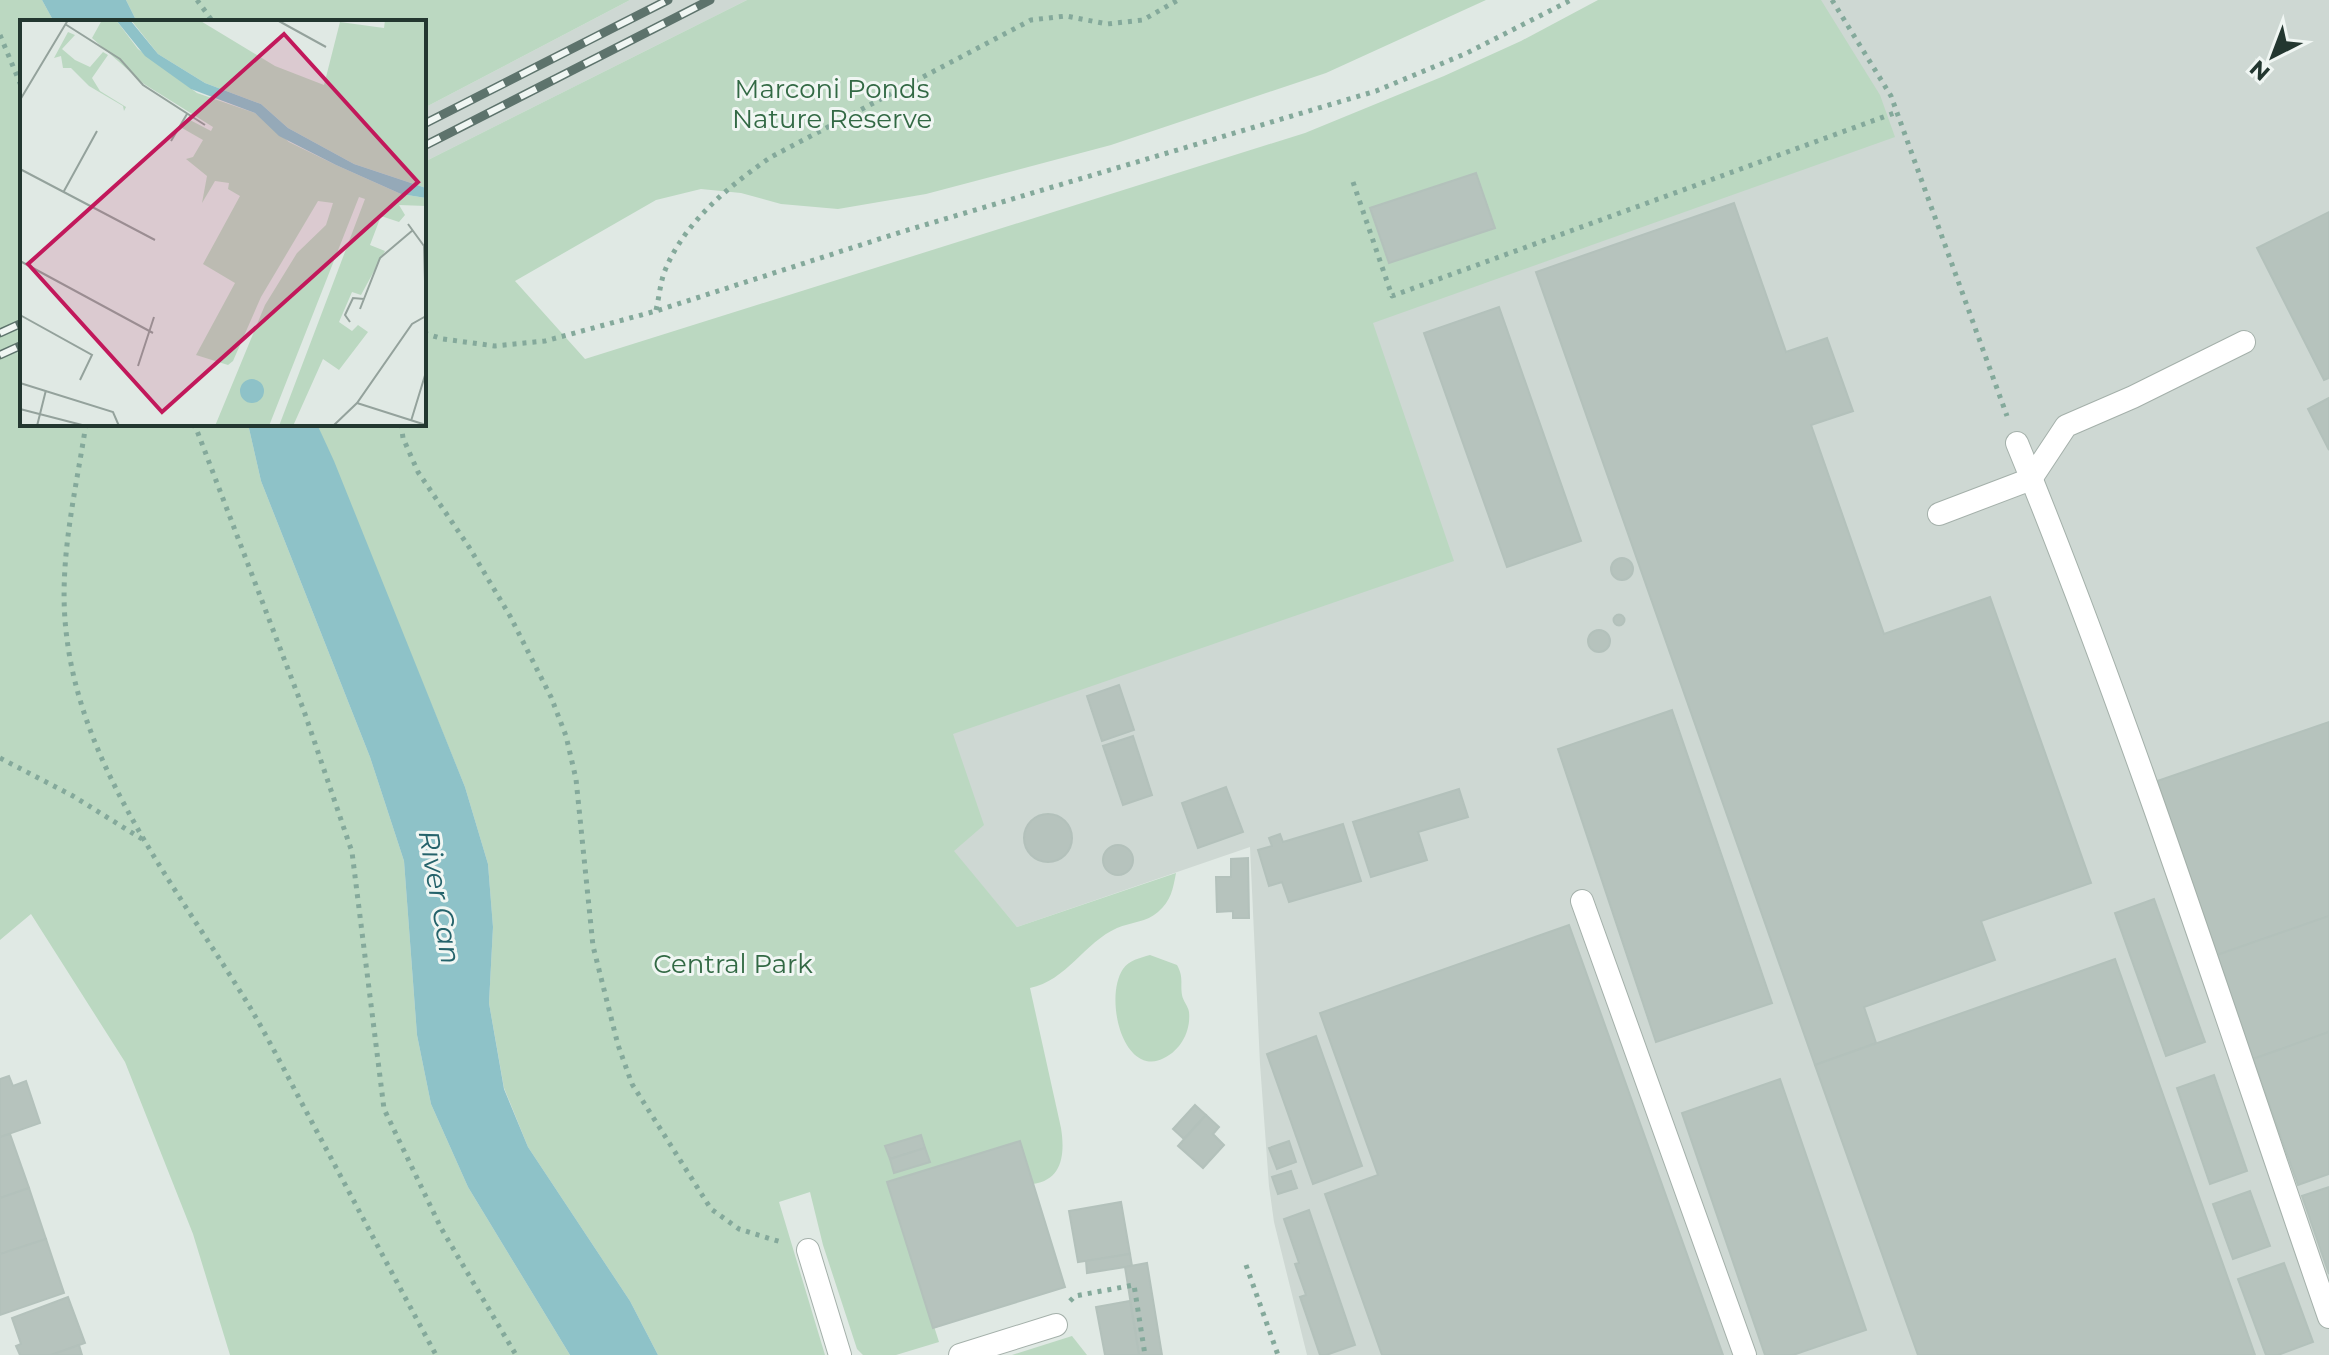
<svg xmlns="http://www.w3.org/2000/svg" width="2329" height="1355" font-family="Montserrat,sans-serif">
  <style>
    .built { fill: #ced8d3 }
    .green { fill: #bbd8c1 }
    .water { fill: #8ec2c8 }
    .building { fill: #b6c3bd; stroke: #b3c1bb; stroke-width: 2 }
    .lines { fill: none; stroke-linecap: round; stroke-linejoin: round }
    .lane-casing { stroke: #a4b0aa; stroke-width: 24 }
    .path { stroke: #84a99b; stroke-width: 5; stroke-dasharray: 4 6; stroke-linecap: butt }
    .lane { stroke: #fff; stroke-width: 22 }
    .rail-casing { stroke: #5d736c; stroke-width: 9 }
    .rail { stroke: #f0f6f3; stroke-width: 6; stroke-dasharray: 18; stroke-linecap: butt }
    .labels { text-anchor: middle; dominant-baseline: central; stroke-width: 6; stroke-linejoin: round; paint-order: stroke }
    .park-label { font-size: 26px; fill: #326944; stroke: #f0f6f3 }
    .water-label { font-size: 28px; font-style: italic; fill: #25636b; stroke: #f0f6f3 }
    .inset-road { fill: none; stroke: #94a29c; stroke-width: 2 }
    .view { fill: #c2185b; fill-opacity: 0.15; stroke: #c2185b; stroke-width: 4 }
    .inset-edge { fill: none; stroke: #233730; stroke-width: 4 }
  </style>
  <rect width="100%" height="100%" fill="#e0e9e4"/>
  <!-- built -->
  <g class="built">
    <path d="M630 0H747L424 162V108Z"/>
    <path d="M1654 0H2329V1355H1307L1274 1222 1269 1186 1260 1064 1250 847 1017 927 953 851 671 533Z"/>
  </g>
  <!-- green -->
  <g class="green">
    <path d="M0 0H42L54 22H22V424H248L261 481 370 757 404 861 417 1035 431 1104 468 1187 570 1355H230L193 1234 125 1062 31 914 0 940Z"/>
    <path d="M126 0H630L424 108V22H137Z"/>
    <path d="M747 0H1486L1326 73 1111 145 926 194 838 209 781 204 741 193 701 189 656 200 515 281 585 359 1305 133 1444 76 1521 41 1598 0H1821L1880 95 1895 137 1373 323 1454 561 953 734 984 825 954 851 1017 927 1176 873C1173 889 1171 901 1158 912 1147 922 1131 922 1117 928 1085 942 1066 981 1030 988L1061 1128C1065 1153 1063 1180 1033 1184L1019 1141 888 1182 939 1342 896 1355H863L857 1349 823 1245 810 1192 779 1202 825 1355H658L630 1301 528 1147 504 1088 489 1003 493 927 488 864 465 787 317 424H424V162Z"/>
    <path d="M1150 955 1177 965C1184 978 1180 982 1182 995 1183 1001 1188 1006 1189 1012 1191 1031 1181 1050 1164 1058 1157 1062 1149 1063 1141 1059 1116 1046 1108 991 1123 969 1129 960 1140 958 1150 955Z"/>
    <path d="M1072 1336 1087 1355H1012Z"/>
  </g>
  <!-- water -->
  <g class="water">
    <path d="M42 0H126L137 22H54Z"/>
    <path d="M248 424H317L334 461 465 787 488 864 493 927 489 1003 504 1089 528 1147 630 1301 658 1355H570L468 1187 431 1104 417 1035 404 861 370 757 261 481Z"/>
  </g>
  <!-- building -->
  <g class="building">
    <path d="M1476 173 1495 228 1389 263 1370 208Z"/>
    <path d="M1734 203 1786 352 1827 338 1853 411 1811 425 1884 634 1990 597 2091 883 1981 921 1995 960 1864 1007 1876 1043 1815 1065 1536 272Z"/>
    <path d="M2329 212V378L2324 380 2257 248Z"/>
    <path d="M1499 307 1581 541 1507 567 1424 333Z"/>
    <path d="M2329 398V450L2308 409Z"/>
    <circle cx="1622" cy="569" r="11"/>
    <circle cx="1619" cy="620" r="5.5"/>
    <circle cx="1599" cy="641" r="11"/>
    <path d="M1119 685 1134 730 1102 741 1087 696Z"/>
    <path d="M1672 710 1772 1003 1656 1042 1558 749Z"/>
    <path d="M2329 722V916L2217 955 2157 781Z"/>
    <path d="M1133 736 1152 795 1123 805 1103 746Z"/>
    <path d="M1226 787 1243 832 1198 848 1182 803Z"/>
    <path d="M1459 789 1468 817 1418 832 1427 860 1371 877 1353 822Z"/>
    <circle cx="1048" cy="838" r="24"/>
    <path d="M1343 824 1361 881 1289 902 1282 882 1269 886 1258 850 1272 846 1269 838 1280 834 1283 842Z"/>
    <circle cx="1118" cy="860" r="15"/>
    <path d="M1248 858 1249 918H1233V911L1217 912 1216 877H1231V859Z"/>
    <path d="M2154 899 2205 1042 2166 1056 2115 913Z"/>
    <path d="M2329 916V1032L2253 1059 2217 955Z"/>
    <path d="M1569 925 1723 1355H1382L1325 1194 1378 1175 1320 1013Z"/>
    <path d="M2115 959 2255 1355H1918L1815 1065Z"/>
    <path d="M2329 1032V1174L2298 1185 2253 1059Z"/>
    <path d="M1316 1036 1362 1166 1313 1184 1267 1054Z"/>
    <path d="M2214 1075 2247 1171 2210 1184 2177 1088Z"/>
    <path d="M9 1076 13 1086 26 1081 40 1123 0 1137V1079Z"/>
    <path d="M1780 1079 1866 1330 1793 1355H1765L1682 1113Z"/>
    <path d="M1195 1105 1206 1115 1184 1139 1173 1129Z"/>
    <path d="M1206 1115 1219 1127 1213 1134 1224 1145 1203 1168 1178 1146Z"/>
    <path d="M10 1134 29 1188 0 1198V1137Z"/>
    <path d="M921 1135 925 1148 890 1159 885 1146Z"/>
    <path d="M1020 1141 1065 1287 933 1328 887 1182Z"/>
    <path d="M1289 1141 1296 1162 1277 1169 1269 1148Z"/>
    <path d="M925 1148 930 1162 894 1173 890 1159Z"/>
    <path d="M1291 1171 1297 1188 1278 1194 1272 1177Z"/>
    <path d="M2329 1187V1274L2302 1196Z"/>
    <path d="M29 1188 46 1239 0 1254V1198Z"/>
    <path d="M2250 1191 2270 1246 2233 1259 2213 1204Z"/>
    <path d="M1121 1202 1130 1254 1078 1262 1069 1211Z"/>
    <path d="M1309 1210 1355 1345 1326 1355H1320L1300 1297 1306 1295 1295 1264 1299 1263 1284 1219Z"/>
    <path d="M46 1239 64 1293 0 1315V1254Z"/>
    <path d="M1130 1254 1132 1266 1087 1273 1086 1261Z"/>
    <path d="M1147 1263 1162 1355H1139L1125 1267Z"/>
    <path d="M2284 1263 2313 1342 2278 1355H2266L2238 1279Z"/>
    <path d="M68 1297 85 1343 51 1355H20L16 1346 21 1344 12 1318Z"/>
    <path d="M1130 1301 1139 1355H1105L1096 1307Z"/>
    <path d="M79 1345 82 1355H51Z"/>
  </g>
  <g class="lines">
    <defs>
      <g id="lane">
        <path d="M2017 443C2134 729 2228 1025 2329 1317"/>
        <path d="M1939 514 2031 479 2066 426 2133 397 2244 342"/>
        <path d="M1582 901 1745 1355"/>
        <path d="M808 1250 840 1355"/>
        <path d="M960 1355 1056 1325"/>
      </g>
    </defs>
    <!-- lane casing -->
    <use href="#lane" class="lane-casing"/>
    <!-- path -->
    <g class="path">
      <path d="M197 0 213 22"/>
      <path d="M1832 0 1891 96 2007 416"/>
      <path d="M0 35 22 88"/>
      <path d="M1353 182 1392 296 1897 112"/>
      <path d="M656 310C659 298 660 285 664 273 683 223 729 186 771 157L1031 20 1066 16 1107 24 1143 20 1178 0"/>
      <path d="M424 333 443 339 495 346 545 341 656 311 901 232 1376 91 1467 53 1571 0"/>
      <path d="M86 424C75 496 57 566 67 639 84 775 183 896 251 1009 273 1047 293 1087 314 1126 355 1203 395 1279 436 1355"/>
      <path d="M192 424 196 428 304 711 352 852 384 1109 441 1228 516 1355"/>
      <path d="M401 424 403 438 418 472 469 547 510 616 551 697 566 736 576 779 593 946 618 1045 632 1084 711 1209 739 1229 781 1242"/>
      <path d="M0 758 73 796 142 839"/>
      <path d="M1246 1265 1278 1355"/>
      <path d="M1070 1301 1075 1296 1134 1285 1145 1355"/>
    </g>
    <!-- lane -->
    <use href="#lane" class="lane"/>
    <defs>
      <g id="rail">
        <path d="M424 124 668 0"/>
        <path d="M424 146 710 0"/>
        <path d="M0 333 22 323"/>
        <path d="M0 355 22 345"/>
      </g>
    </defs>
    <!-- rail casing -->
    <use href="#rail" class="rail-casing"/>
    <!-- rail -->
    <use href="#rail" class="rail"/>
  </g>
  <g class="labels">
    <!-- park labels -->
    <g class="park-label">
      <text x="832" y="89">Marconi Ponds<tspan x="832" dy="30">Nature Reserve</tspan></text>
      <text x="733" y="964">Central Park</text>
    </g>
    <!-- water labels -->
    <g class="water-label">
      <text transform="translate(440 897) rotate(80)">River Can</text>
    </g>
  </g>
  <!-- overview -->
  <g transform="translate(20 20)">
    <rect width="406" height="406" fill="#e0e9e4"/>
    <path d="M82 0H96L118 29 177 73 235 93 269 122 316 145 381 174 406 178V186L379 185 385 195 379 202 361 196 350 225 365 231 341 275 332 272 319 302 332 311 338 305 348 312 319 350 303 339 273 406H259L345 179 339 177 249 406H195L245 285 277 233 306 205 313 183 298 181 241 277 213 341 208 345 176 335 215 263 183 244 220 176 208 169 209 163 195 161 182 183 187 156 166 139 173 137 183 120 162 108 168 99 191 111 193 107 124 64 72 18ZM111 0H179L255 46 304 65 320 2 364 8 365 0H406V168L334 144 268 108 241 84 185 63 138 34ZM48 12 55 15 42 29 55 40 70 47 83 32 88 35 72 58 80 71 106 87 104 91 103 86 69 66 51 48H43L41 36 34 38Z" fill="#bbd8c1"/>
    <path d="M96 0H110L138 34 185 63 241 84 268 108 334 144 406 168V178L381 174 316 145 259 116 235 93 171 69 125 36ZM220 371a12 12 0 1 1 24 0a12 12 0 1 1-24 0Z" fill="#8ec2c8"/>
    <path class="inset-road" d="M257 0 306 27M45 4 100 39 123 65 185 105M0 80 48 0M151 121 167 94M0 149 135 220M44 171 77 111M388 204 404 226 406 296M0 241 133 313M340 289 360 238 393 210M0 295 72 335 60 360M330 302 325 295 333 278 344 279M118 346 134 297M0 363 93 392 99 406M337 383 406 405M0 389 66 406M391 401 406 352M17 406 26 370M313 406 337 383 392 304 406 296"/>
    <path class="view" d="M264 14 398 162 142 392 8 244Z"/>
    <rect width="406" height="406" class="inset-edge"/>
  </g>
  <!-- north arrow -->
  <g transform="translate(2273 56) rotate(222)" stroke="#f0f6f3" stroke-width="6" paint-order="stroke">
  <path d="M0-6L14 30L0 20L-14 30Z" fill="#233730"/>
  <text y="-12" font-size="22" font-weight="bold" text-anchor="middle" fill="#233730">N</text>
  </g>
</svg>
